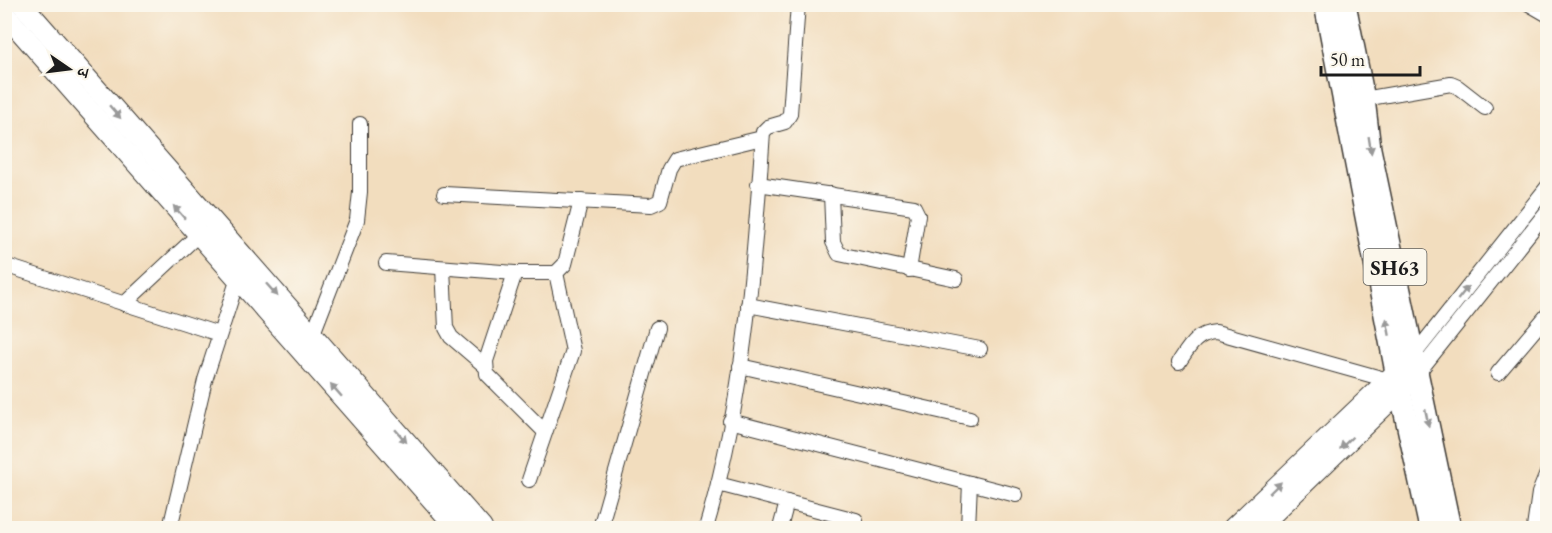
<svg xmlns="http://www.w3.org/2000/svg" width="1552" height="533" font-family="'EB Garamond','Noto Serif Devanagari',serif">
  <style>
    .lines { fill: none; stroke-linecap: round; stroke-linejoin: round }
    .minor-casing { stroke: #3c3934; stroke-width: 16 }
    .secondary-casing { stroke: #3c3934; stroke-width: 22 }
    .primary-casing { stroke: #3c3934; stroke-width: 24 }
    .minor { stroke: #fff; stroke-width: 14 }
    .secondary { stroke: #fff; stroke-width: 20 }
    .primary { stroke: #fff; stroke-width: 21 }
    .oneway { fill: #999 }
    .labels { text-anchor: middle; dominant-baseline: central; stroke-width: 4.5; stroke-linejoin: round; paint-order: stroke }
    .shield { fill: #fbf7ec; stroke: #5f5e5a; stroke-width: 1.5 }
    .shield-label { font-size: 21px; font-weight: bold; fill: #1c1c1c }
  </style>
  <rect width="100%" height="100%" fill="#fbf7ec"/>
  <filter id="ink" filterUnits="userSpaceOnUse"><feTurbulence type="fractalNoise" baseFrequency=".0167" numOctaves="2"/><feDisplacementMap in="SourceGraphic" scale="12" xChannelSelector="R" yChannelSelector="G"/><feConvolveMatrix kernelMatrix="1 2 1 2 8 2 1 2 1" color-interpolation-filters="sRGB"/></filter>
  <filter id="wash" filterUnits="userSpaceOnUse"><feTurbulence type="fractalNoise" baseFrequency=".008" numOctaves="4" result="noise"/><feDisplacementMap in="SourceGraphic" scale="24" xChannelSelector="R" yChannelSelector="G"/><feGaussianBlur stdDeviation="1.35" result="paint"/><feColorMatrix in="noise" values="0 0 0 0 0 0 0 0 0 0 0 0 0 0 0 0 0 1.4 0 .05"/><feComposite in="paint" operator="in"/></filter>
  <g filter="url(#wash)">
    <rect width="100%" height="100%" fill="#f2ddbe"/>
  </g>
  <g filter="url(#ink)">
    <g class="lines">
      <defs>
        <g id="minor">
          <path d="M1529 4 1548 15"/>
          <path d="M1358 100 1451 84 1458 87 1485 108"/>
          <path d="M758 184 914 207 918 215 909 270"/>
          <path d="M444 194 651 205 660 201 669 169 675 159 762 138"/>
          <path d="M831 194 833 242 839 254 956 279"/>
          <path d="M386 263 515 273H556L565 264 581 201"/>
          <path d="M4 265 219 334"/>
          <path d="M443 268 446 328 451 337 486 367"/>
          <path d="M515 273 486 361 487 374 545 432"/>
          <path d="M124 304 199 234"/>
          <path d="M748 305 980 349"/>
          <path d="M312 336 357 220 360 192V124"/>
          <path d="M1414 355 1548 186"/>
          <path d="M1179 362C1189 347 1196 333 1216 332L1388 380"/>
          <path d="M740 366 970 418"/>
          <path d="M1418 373 1548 210"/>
          <path d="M1498 373 1548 314"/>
          <path d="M730 421 1016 495"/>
          <path d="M529 480 573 351 556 273"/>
          <path d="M718 484 856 520"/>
          <path d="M170 528 205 380 238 278 242 273"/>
          <path d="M600 528 657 328"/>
          <path d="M706 528C744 401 754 264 763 132L768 127 785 122 790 114 798 4"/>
          <path d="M780 528 787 502"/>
          <path d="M968 528 970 483"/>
          <path d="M1534 528 1539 493 1548 471"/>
        </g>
        <g id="secondary">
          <path d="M22 4 482 528"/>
          <path d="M4 13 457 528"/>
          <path d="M1233 528 1407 362"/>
          <path d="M1258 528 1410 381"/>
        </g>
        <g id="primary">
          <path d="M1325 4 1396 372 1430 528"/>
          <path d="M1345 4 1364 99 1370 149 1450 528"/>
        </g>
      </defs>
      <!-- minor casing -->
      <use href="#minor" class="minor-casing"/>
      <!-- secondary casing -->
      <use href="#secondary" class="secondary-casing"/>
      <!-- primary casing -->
      <use href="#primary" class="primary-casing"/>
      <!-- minor -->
      <use href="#minor" class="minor"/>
      <!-- secondary -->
      <use href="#secondary" class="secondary"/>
      <!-- primary -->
      <use href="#primary" class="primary"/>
    </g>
    <!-- one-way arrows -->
    <defs><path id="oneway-solid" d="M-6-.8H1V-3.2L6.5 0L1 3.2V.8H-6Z" transform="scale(1.5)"/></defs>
    <g class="oneway">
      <use href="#oneway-solid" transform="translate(115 112) rotate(49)"/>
      <use href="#oneway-solid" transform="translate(1370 145) rotate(81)"/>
      <use href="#oneway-solid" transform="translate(179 212) rotate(-131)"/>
      <use href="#oneway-solid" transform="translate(272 290) rotate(48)"/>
      <use href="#oneway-solid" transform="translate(1463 293) rotate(-52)"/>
      <use href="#oneway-solid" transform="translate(1388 327) rotate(-101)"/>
      <use href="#oneway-solid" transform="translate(336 390) rotate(-131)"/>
      <use href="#oneway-solid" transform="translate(1427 418) rotate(78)"/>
      <use href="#oneway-solid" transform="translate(401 436) rotate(49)"/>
      <use href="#oneway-solid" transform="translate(1346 443) rotate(136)"/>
      <use href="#oneway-solid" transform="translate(1275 488) rotate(-44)"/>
    </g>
  </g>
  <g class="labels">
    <!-- shield labels -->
    <rect class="shield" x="1363.5" y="249" width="63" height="36" rx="4.5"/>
    <g class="shield-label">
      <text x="1395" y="267">SH63</text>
    </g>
  </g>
  <!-- margin -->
  <rect width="1552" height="533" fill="none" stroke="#fbf7ec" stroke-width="24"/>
  <!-- north arrow -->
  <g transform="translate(69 69) rotate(104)" stroke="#fbf7ec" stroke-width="4.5" paint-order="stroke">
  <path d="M0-4.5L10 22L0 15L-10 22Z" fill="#1c1c1c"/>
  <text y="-9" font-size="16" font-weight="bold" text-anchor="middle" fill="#1c1c1c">उ</text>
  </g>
  <!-- scale -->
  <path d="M1321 66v9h99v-9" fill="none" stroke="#1c1c1c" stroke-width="3"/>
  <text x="1330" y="66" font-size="18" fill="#1c1c1c" stroke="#fbf7ec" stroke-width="4.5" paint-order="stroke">50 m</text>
</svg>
